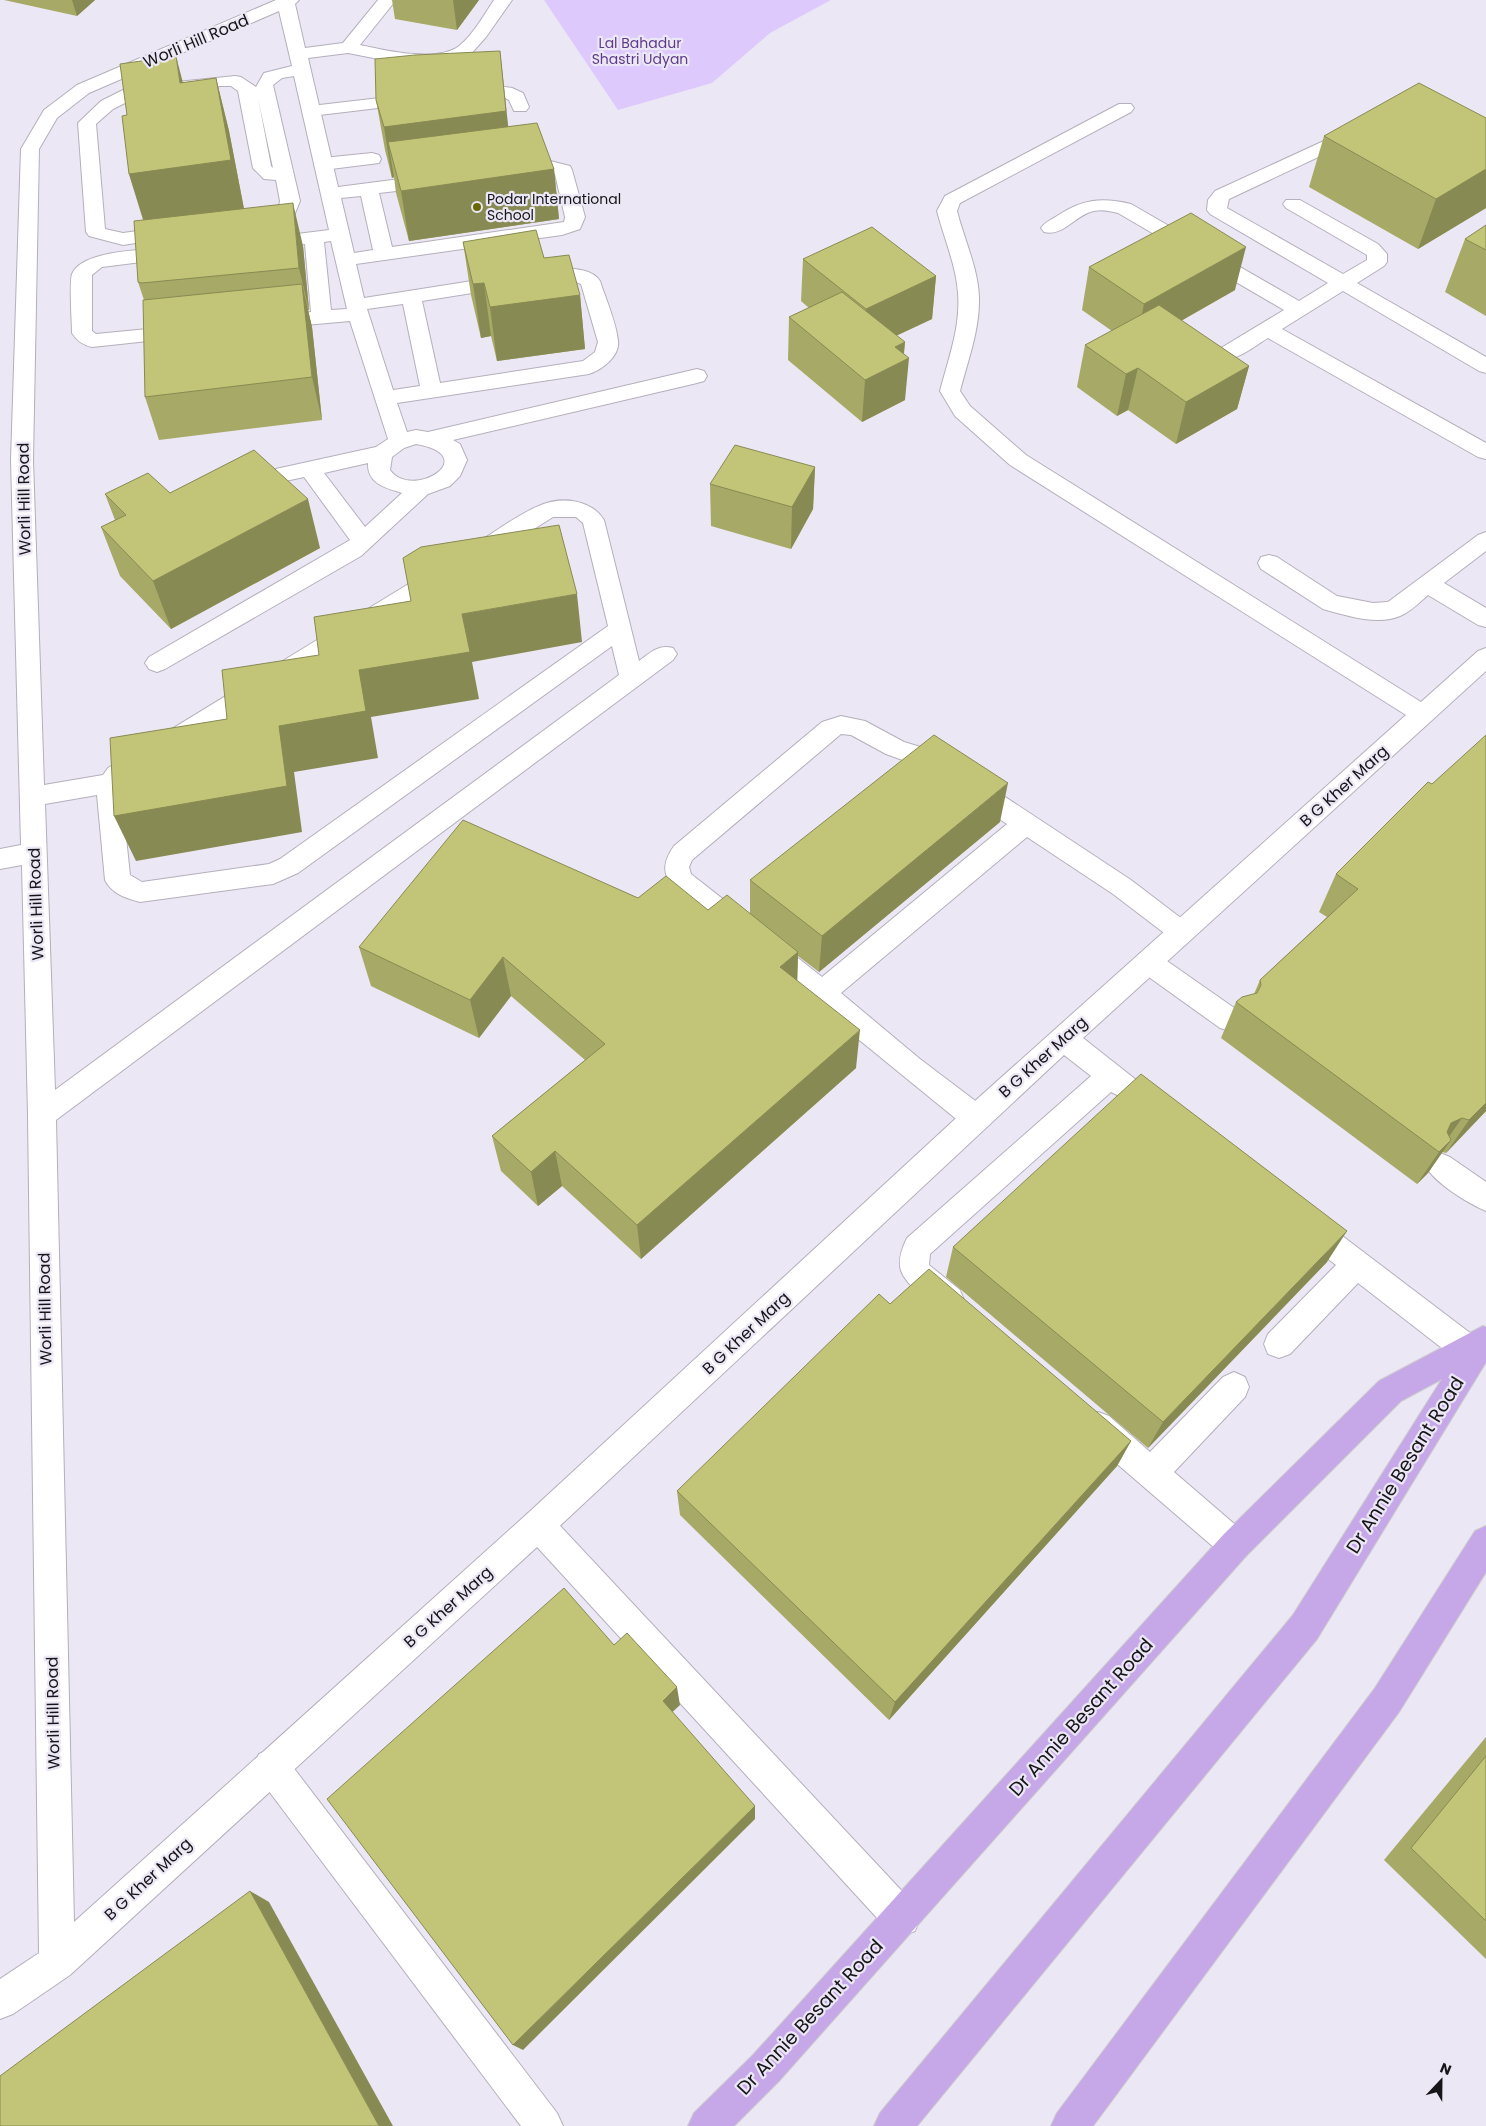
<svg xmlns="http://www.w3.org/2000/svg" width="1486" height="2126" font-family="Poppins,sans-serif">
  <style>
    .green { fill: #dec9fd }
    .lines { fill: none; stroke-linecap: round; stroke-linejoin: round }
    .lane-casing { stroke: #b4afbb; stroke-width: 2 }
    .street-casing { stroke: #b4afbb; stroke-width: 2 }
    .primary-casing { stroke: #ccc; stroke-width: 2 }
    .lane { fill: #fff; fill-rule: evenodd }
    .street { fill: #fff; fill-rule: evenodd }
    .primary { fill: #c6a8e9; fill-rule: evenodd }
    .wall { fill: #a7a966 }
    .shaded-wall { fill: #888a53 }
    .building { fill: #c2c577; stroke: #888a53 }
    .poi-dot { fill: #686905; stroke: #ece7f4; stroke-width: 2 }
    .labels { text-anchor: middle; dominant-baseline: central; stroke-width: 4.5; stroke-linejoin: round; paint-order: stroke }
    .far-park-label { font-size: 14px; fill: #5f3a8a; stroke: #ece7f4 }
    .far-poi-label { font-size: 14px; fill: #161519; stroke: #ece7f4; text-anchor: start }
    .street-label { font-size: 16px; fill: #161519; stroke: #ece7f4 }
    .near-street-label { font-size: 19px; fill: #161519; stroke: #ece7f4 }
  </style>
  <rect width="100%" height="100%" fill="#ece7f4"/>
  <!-- green -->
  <path class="green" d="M544 0H831L770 33 712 83 618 110Z"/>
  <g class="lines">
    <defs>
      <g id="lane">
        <path d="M493 85 512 88 523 93 529 107 526 111H514L509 100C493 91 477 101 461 97L458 93 461 89Z"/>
        <path d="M414 94 420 95 423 99 420 103 311 116 305 115 302 111 305 107 311 106Z"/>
        <path d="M372 153 379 155 381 159 379 163 323 170 316 168 314 164 316 160 323 158Z"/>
        <path d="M841 716 865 721 904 742 937 752 1131 880 1190 925 1194 932 1190 939 1181 943 1172 939 1113 894 1027 837 841 993 920 1059 986 1109 990 1118 986 1127 976 1130 966 1127 673 888C662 872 663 862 674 846L822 722ZM841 734 851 735 886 754 919 766 1007 824 822 977 691 874 689 867 692 860Z"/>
        <path d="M1148 951 1157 954 1240 1012 1244 1020 1240 1028 1230 1031 1220 1028 1139 970 1135 962 1139 954Z"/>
        <path d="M1440 1153 1450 1157 1486 1182V1211C1469 1204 1433 1182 1426 1166L1430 1157Z"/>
        <path d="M538 1509 549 1514 915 1905 920 1918 915 1931 902 1936 889 1931 527 1536 522 1525 527 1514Z"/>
        <path d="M271 1749 283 1754 557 2113 563 2126H521L259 1778 254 1766 259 1754Z"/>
      </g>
      <g id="street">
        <path d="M276 0H299L295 4 305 48 343 43 378 0H396L360 45C384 50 437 63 459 46 473 35 484 15 494 0H512L486 37 470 55 446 62 409 65 348 53 308 58 338 187 431 175 438 177 440 181 438 185 431 187 379 193 392 247 564 222 565 217 555 174C538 170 524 177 509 173L507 169 509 165 542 159 570 166 572 170 585 217 580 229 562 235 356 264 364 298 554 268C569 269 591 267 600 281 606 300 616 321 618 341 620 356 602 370 589 374L397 403 407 432 416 430 428 432 697 369 704 371 707 376 704 381 697 383 453 440 460 444 467 460 460 476 450 486 428 494 361 556 165 669 157 672 149 669 145 663 149 657 350 540 304 477 243 490 235 488 232 483 235 478 376 447 388 439 350 321 272 328 265 326 262 322 265 318 311 312 305 244 264 249 257 247 254 243 257 239 329 230 294 76 282 78 273 85 300 201 293 218 260 226 253 224 250 220 253 216 278 210 280 201 276 180 264 179 253 168 238 91 231 86H220L139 96 113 109 96 124 105 229 123 233 173 226 180 228 183 232 180 236 123 245 89 236 86 232 78 123 101 101 129 87 235 76 241 77 256 87 264 73 292 66 279 11 89 93 57 118 39 149 33 460 44 785 103 775 108 768 433 569 441 567 449 569 452 575 449 581 126 782 121 791 130 875 142 882 269 864 280 859 608 626 583 523 576 517H553L486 559 478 561 470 559 467 553 470 547C493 534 516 515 541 505 562 496 592 500 604 520L639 661C651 652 659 644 673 648L677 654 673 660 56 1120 74 1922 527 1514 966 1109 1406 715 1010 465 955 416 940 391C948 360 961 326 958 293 956 265 944 238 937 211L945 196 1119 104H1131L1134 108 1131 112 960 203 957 211C964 239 978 268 979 297 980 329 968 360 960 391L970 406 1026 455 1421 702 1478 651 1486 648V671L1083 1038 1135 1079 1139 1087 1135 1095 1125 1099 1111 1092 930 1254 929 1265 960 1290 964 1300 960 1310 949 1314C938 1310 931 1303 922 1296 900 1276 893 1267 907 1238L1091 1076 1064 1055 549 1536 70 1975 13 2014 0 2019V1979L39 1953 28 1115 22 865 0 869V849L21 845 11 460 21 149 44 110 77 85ZM258 98 273 168 271 166ZM361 196 373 250 354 253 341 198ZM331 241 347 309 331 310 324 242ZM554 280 573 281 581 284 598 342 595 352 583 361 440 383 422 301ZM403 304 420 386 393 390 367 309ZM416 444C484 456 412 501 390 470L392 457 404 448ZM368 463C367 484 386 488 402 493L365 527 324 473ZM612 646 619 675 55 1090 45 804 97 795 105 880C112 894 126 898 140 902L273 884 298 873Z"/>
        <path d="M1339 134 1346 136 1348 140 1346 144 1229 199 1227 208 1343 274 1367 260V255L1286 208 1283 204 1286 200H1300L1378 244 1387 254V262L1384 266 1357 283 1486 357V373L1479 371 1343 291 1282 329 1486 443V459L1478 457 1268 338C1254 346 1237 362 1221 358L1218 353 1221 348 1284 310 1118 213C1110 211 1102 209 1094 211 1076 214 1064 237 1044 232L1041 228C1045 222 1051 220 1057 216 1082 199 1102 197 1131 204L1299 301 1328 283 1210 214 1207 210 1208 200 1215 191Z"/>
        <path d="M174 247 181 249 184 253 181 257 102 267 92 275V331L96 334 179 326 186 327 189 332 186 337 92 347C83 345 77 341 72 333 72 320 69 284 72 274 82 249 150 250 174 247Z"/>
        <path d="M1486 532V551L1444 583 1486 608V627L1478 625 1428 595C1420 602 1410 612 1400 616 1378 626 1344 615 1323 609L1261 569 1258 563 1261 557 1269 555 1277 557 1337 596 1373 603 1388 602 1478 535Z"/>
        <path d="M1306 1212 1316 1216 1478 1339 1482 1349 1478 1359 1467 1363 1456 1359 1358 1283 1290 1354 1279 1358 1268 1354 1264 1344 1268 1334 1336 1265 1296 1234 1291 1225 1296 1216Z"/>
        <path d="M1234 1372 1245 1377 1249 1387 1245 1397 1174 1472 1246 1534 1251 1545 1246 1556 1235 1561 1224 1556 1087 1438 1082 1427 1087 1416 1098 1412 1109 1416 1150 1452 1223 1377Z"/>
      </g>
      <g id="primary">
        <path d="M1483 1326 1486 1327V1362L1317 1639 917 2126H874L880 2113 1293 1615 1442 1379 1401 1401 1246 1556 779 2081 734 2126H688L694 2113 753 2055 1224 1534 1379 1381Z"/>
        <path d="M1486 1526V1572L1399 1712 1093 2126H1051L1057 2113 1375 1688 1475 1531Z"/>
      </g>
    </defs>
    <!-- lane casing -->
    <use href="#lane" class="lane-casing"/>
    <!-- street casing -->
    <use href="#street" class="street-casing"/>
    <!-- primary casing -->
    <use href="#primary" class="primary-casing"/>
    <!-- lane -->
    <use href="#lane" class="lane"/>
    <!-- street -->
    <use href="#street" class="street"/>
    <!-- primary -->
    <use href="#primary" class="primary"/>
  </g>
  <!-- wall -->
  <g class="wall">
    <path d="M4 0H95L77 16Z"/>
    <path d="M392 0H479L457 30 395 19Z"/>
    <path d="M216 78 229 131 244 209 303 246 309 310H308L312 327 322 420 159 440 145 397 144 300 138 282 143 220 129 174 127 115 183 83Z"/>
    <path d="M376 100 508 127 554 169 559 219 409 241 396 193 394 177 392 178 385 150Z"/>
    <path d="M1486 118V208L1418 249 1309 187 1324 136Z"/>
    <path d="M1486 225V316L1445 292 1465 239Z"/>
    <path d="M463 242 544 258 580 295 585 349 497 361 491 336 481 338 471 295Z"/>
    <path d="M803 259 936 276 932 319 896 336 905 342 904 354 905 400 862 422 788 360 789 317 809 308 801 301Z"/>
    <path d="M1089 267 1235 290 1181 321 1249 366 1237 409 1176 444 1128 410 1117 416 1077 387 1085 345 1112 331 1082 310Z"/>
    <path d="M815 467 813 509 791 549 711 526 710 484Z"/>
    <path d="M170 493 320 548 171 629 120 576 101 527 115 520 105 494Z"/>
    <path d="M1428 782 1486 1111 1446 1153 1442 1152 1428 1173 1417 1184 1221 1038 1236 1002 1254 994 1260 980 1327 917 1319 912 1336 874Z"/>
    <path d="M1000 822 819 972 798 956 797 981 856 1068 641 1259 562 1186 538 1206 501 1171 492 1136 585 1060 511 996 479 1038 371 986 359 947 638 898 708 910 750 913V880Z"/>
    <path d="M953 1247 1327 1262 1148 1448 946 1277Z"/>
    <path d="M890 1304 1131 1441 1117 1466 889 1720 680 1515 677 1491Z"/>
    <path d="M1486 1737V1959L1384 1860Z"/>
  </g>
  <!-- shaded-wall -->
  <g class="shaded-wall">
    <path d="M72 0H95L77 16Z"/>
    <path d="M453 0H479L457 30Z"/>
    <path d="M500 51 512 161 388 142 394 177 392 178 384 127Z"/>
    <path d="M176 56 190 110 180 83Z"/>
    <path d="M216 78 229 131 245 214 146 228 129 174Z"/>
    <path d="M554 169 559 219 409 241 401 191Z"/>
    <path d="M1486 169V208L1418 249 1436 199Z"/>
    <path d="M293 203 303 246 309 310 299 268Z"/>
    <path d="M1246 247 1235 290 1135 347 1144 304Z"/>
    <path d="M936 276 932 319 863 351 866 309Z"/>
    <path d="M484 283 491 336 481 338 473 284Z"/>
    <path d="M302 284 312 327 322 420 312 377Z"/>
    <path d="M580 295 585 349 497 361 490 307Z"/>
    <path d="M905 342 903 360 909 358 905 400 862 422 865 380 895 347Z"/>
    <path d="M1249 366 1237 409 1176 444 1186 402Z"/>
    <path d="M1138 368 1128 410 1117 416 1126 374Z"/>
    <path d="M815 467 813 509 791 549 792 507Z"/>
    <path d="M308 499 320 548 171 629 153 581Z"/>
    <path d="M577 594 582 642 472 662 479 699 371 717 378 758 294 772 302 832 136 861 114 816 279 726 359 670 462 614Z"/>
    <path d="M1008 783 1000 822 819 972 822 936Z"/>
    <path d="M798 952 797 991 780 967Z"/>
    <path d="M503 957 511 996 479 1038 470 1000Z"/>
    <path d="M860 1030 856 1068 641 1259 637 1225Z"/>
    <path d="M1486 1103V1111L1446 1153 1469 1120Z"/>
    <path d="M1462 1118 1439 1151 1451 1123Z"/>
    <path d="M1451 1140 1428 1173 1417 1184 1439 1152Z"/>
    <path d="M555 1151 562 1186 538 1206 531 1172Z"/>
    <path d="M1347 1231 1327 1262 1148 1448 1163 1422Z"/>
    <path d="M1131 1441 1117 1466 889 1720 895 1702Z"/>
    <path d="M677 1687 680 1705 666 1718 663 1701Z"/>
    <path d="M755 1806V1819L523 2050 513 2045Z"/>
    <path d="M250 1891 269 1902 393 2126H379Z"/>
  </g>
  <!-- building -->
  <g class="building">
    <path d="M500 51 506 111 384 127 376 100 375 59 415 55Z"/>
    <path d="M176 56 180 83 216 78 231 160 129 174 122 116 127 115 120 64Z"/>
    <path d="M1419 83 1486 118V169L1436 199 1324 136Z"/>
    <path d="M537 123 554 169 401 191 388 142Z"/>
    <path d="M293 203 299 268 142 283 138 282 134 221Z"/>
    <path d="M1191 213 1246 247 1144 304 1089 267Z"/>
    <path d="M1486 225V250L1465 239Z"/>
    <path d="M872 227 936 276 866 309 803 259Z"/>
    <path d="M536 230 544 258 569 255 580 295 490 307 484 283 473 284 463 242Z"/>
    <path d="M302 284 312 377 145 397 143 300Z"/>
    <path d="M842 292 905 342 895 347 909 358 865 380 789 317Z"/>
    <path d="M1159 305 1249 366 1186 402 1138 368 1126 374 1085 345Z"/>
    <path d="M735 445 815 467 792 507 710 484Z"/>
    <path d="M254 450 308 499 153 581 101 527 126 515 105 494 148 473 170 493Z"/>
    <path d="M559 525 577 594 462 614 470 652 359 670 366 711 279 726 287 786 114 816 110 738 227 719 222 670 319 655 314 617 411 601 403 558 421 547Z"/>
    <path d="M934 735 1008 783 822 936 750 880Z"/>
    <path d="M1486 735V1103L1469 1120 1462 1118 1451 1123 1447 1132 1451 1140 1439 1152 1236 1002 1242 997 1257 993 1261 985 1260 980 1358 889 1336 874 1428 782 1432 784Z"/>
    <path d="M463 820 638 898 666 876 708 910 727 895 798 952 780 967 860 1030 637 1225 555 1151 531 1172 492 1136 605 1044 503 957 470 1000 359 947Z"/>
    <path d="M1141 1074 1347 1231 1163 1422 953 1247Z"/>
    <path d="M929 1269 1131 1441 895 1702 677 1491 879 1294 890 1304Z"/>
    <path d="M564 1588 614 1645 627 1633 677 1687 663 1701 755 1806 513 2045 327 1799Z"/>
    <path d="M1486 1756V1921L1411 1848Z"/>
    <path d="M250 1891 379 2126H0V2076Z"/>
  </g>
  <!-- markers -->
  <circle class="poi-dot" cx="477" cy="207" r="5"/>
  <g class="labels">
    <!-- far-park labels -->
    <g class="far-park-label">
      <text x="640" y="43">Lal Bahadur<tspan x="640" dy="16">Shastri Udyan</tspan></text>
    </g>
    <!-- far-poi labels -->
    <g class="far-poi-label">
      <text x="487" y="199">Podar International<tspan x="487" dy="16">School</tspan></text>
    </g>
    <!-- street labels -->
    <g class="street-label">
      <text transform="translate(196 41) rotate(-23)">Worli Hill Road</text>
      <text transform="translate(24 499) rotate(-91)">Worli Hill Road</text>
      <text transform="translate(1344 786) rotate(-42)">B G Kher Marg</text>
      <text transform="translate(36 904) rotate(-92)">Worli Hill Road</text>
      <text transform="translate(1043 1057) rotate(-42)">B G Kher Marg</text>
      <text transform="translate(45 1309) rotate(-91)">Worli Hill Road</text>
      <text transform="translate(746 1333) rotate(-43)">B G Kher Marg</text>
      <text transform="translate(448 1607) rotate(-42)">B G Kher Marg</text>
      <text transform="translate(53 1713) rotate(-91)">Worli Hill Road</text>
      <text transform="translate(148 1879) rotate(-43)">B G Kher Marg</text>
    </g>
    <!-- near-street labels -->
    <g class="near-street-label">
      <text transform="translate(1405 1465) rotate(-58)">Dr Annie Besant Road</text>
      <text transform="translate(1081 1717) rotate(-48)">Dr Annie Besant Road</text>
      <text transform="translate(810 2017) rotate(-47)">Dr Annie Besant Road</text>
    </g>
  </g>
  <!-- north arrow -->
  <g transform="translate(1441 2081) rotate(22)" stroke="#ece7f4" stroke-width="4" paint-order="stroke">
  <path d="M0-4L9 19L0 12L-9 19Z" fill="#161519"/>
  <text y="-8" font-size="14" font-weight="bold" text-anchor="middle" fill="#161519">N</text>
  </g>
</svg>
